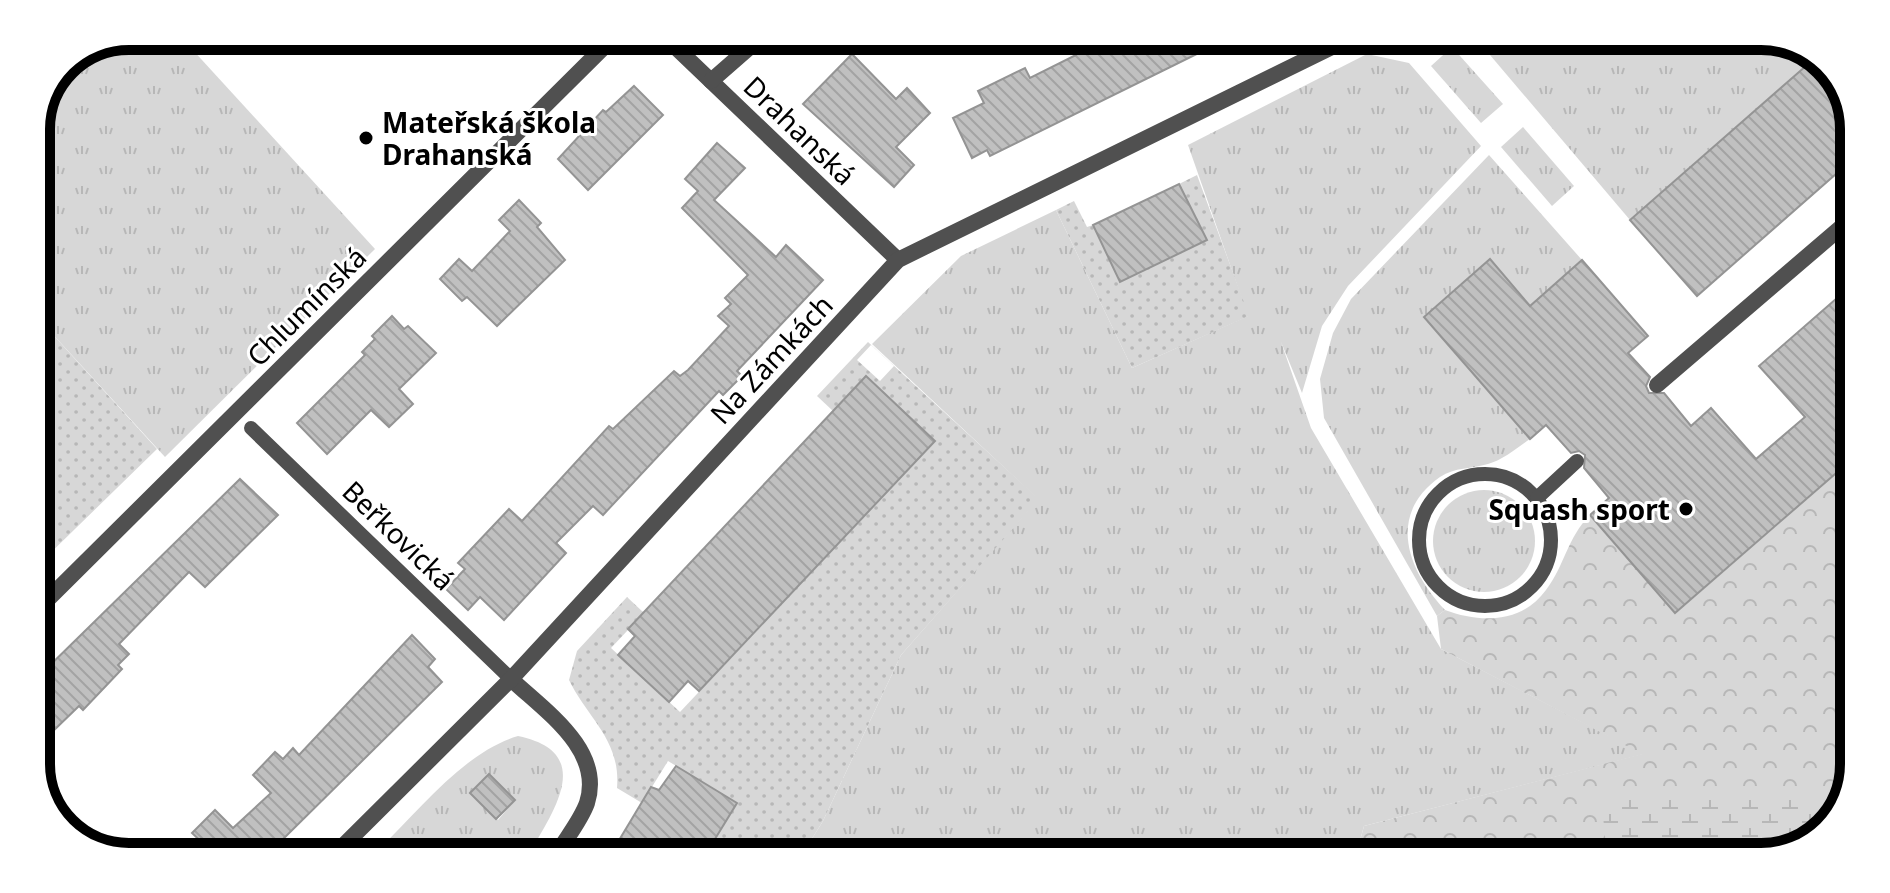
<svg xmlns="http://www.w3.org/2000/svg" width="1890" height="893" font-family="'Noto Sans',sans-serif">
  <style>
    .grass { fill: url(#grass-tufts); fill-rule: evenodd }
    .forest { fill: url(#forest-crowns) }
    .wetland { fill: url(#wetland-marsh) }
    .garden { fill: url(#garden-dots); fill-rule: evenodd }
    .building { fill: url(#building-back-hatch); stroke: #949494; stroke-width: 2 }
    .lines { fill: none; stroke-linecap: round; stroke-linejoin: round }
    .lane { stroke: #505050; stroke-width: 14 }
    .street { stroke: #505050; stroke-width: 16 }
    .poi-dot { fill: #000; stroke: #fff; stroke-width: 3 }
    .labels { text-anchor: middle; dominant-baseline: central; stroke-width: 6; stroke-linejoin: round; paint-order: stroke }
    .poi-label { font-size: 28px; font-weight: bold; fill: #000; stroke: #fff; text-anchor: start }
    .street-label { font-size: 28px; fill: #000; stroke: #fff }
    .rim { fill: none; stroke: #000; stroke-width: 10 }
  </style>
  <defs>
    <pattern id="grass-tufts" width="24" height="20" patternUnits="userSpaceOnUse" patternTransform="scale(2)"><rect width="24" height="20" fill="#d7d7d7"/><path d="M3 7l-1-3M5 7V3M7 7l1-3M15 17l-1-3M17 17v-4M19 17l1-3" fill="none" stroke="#b7b7b7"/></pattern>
    <pattern id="forest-crowns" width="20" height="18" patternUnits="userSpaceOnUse" patternTransform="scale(2)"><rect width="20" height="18" fill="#d7d7d7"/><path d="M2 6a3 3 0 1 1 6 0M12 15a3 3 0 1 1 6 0" fill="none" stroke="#b7b7b7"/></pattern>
    <pattern id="wetland-marsh" width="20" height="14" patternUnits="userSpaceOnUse" patternTransform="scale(2)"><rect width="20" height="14" fill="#d7d7d7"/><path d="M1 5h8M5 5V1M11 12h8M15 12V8" fill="none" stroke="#b7b7b7"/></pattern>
    <pattern id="garden-dots" width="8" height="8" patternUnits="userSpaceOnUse" patternTransform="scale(2)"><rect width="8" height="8" fill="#d7d7d7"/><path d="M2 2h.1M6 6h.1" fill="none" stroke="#b7b7b7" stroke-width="1.8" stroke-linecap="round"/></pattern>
    <pattern id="building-back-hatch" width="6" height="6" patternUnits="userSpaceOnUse" patternTransform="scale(2)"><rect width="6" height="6" fill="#c0c0c0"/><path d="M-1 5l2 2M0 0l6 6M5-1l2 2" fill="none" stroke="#a3a3a3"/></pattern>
  </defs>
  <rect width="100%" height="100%" fill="#fff"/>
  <!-- grass -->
  <g class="grass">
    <path d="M129 36H180L375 249 165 457 36 316V124L64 63Z"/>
    <path d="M1479 42 1797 43 1815 58 1630 220Z"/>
    <path d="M1452 47 1503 104 1481 123 1431 66Z"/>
    <path d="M1367 54 1409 63 1481 146 1348 286 1322 326 1302 393 1281 342 1311 428 1441 649 1644 754 1364 826 1356 855 803 853 823 821 901 655 1038 499 872 344 961 256 1056 210 1132 368 1248 316 1188 145Z"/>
    <path d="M1523 127 1574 186 1552 206 1501 147Z"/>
    <path d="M1489 155 1582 260 1530 306 1490 260 1424 317 1530 439C1517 448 1503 460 1488 464 1471 469 1455 467 1440 477 1386 515 1408 571 1445 610L1437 616 1324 418 1320 379 1333 333 1351 299Z"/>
    <circle cx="1484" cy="541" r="51"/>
    <path d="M518 736C595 752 555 809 530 852L380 848C421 809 464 752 518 736ZM489 774 515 800 498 820 471 793Z"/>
  </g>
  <!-- forest -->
  <path class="forest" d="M1850 461 1847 800 1812 842 1761 857 1356 855 1364 826 1642 754 1441 649 1437 616 1445 610C1480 623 1521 624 1546 590 1565 565 1567 538 1590 515L1676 613Z"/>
  <!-- wetland -->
  <path class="wetland" d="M1601 796H1847L1812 842 1761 857 1607 856Z"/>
  <!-- garden -->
  <g class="garden">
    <path d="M1197 175 1249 316 1132 368 1056 210 1074 201 1087 227 1093 225 1120 281 1206 240 1179 184Z"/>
    <path d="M36 316 157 449 36 567V527L51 514 36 503Z"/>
    <path d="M868 342 1039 499 901 655 823 821 803 853 707 852 737 803 668 761 642 803 617 788C621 740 588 719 569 680L577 651 627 597 644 613 611 648 680 712 935 441 866 376 833 411 817 396ZM871 345 894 366 880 381 857 360Z"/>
  </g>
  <!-- building -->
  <g class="building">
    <path d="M1069 40H1148L1223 41 990 156 987 150 972 158 953 118 984 103 978 91 1025 68 1030 78 1076 55Z"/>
    <path d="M852 54 896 99 907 88 930 113 896 147 914 165 894 187 803 104Z"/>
    <path d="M1815 58 1838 77 1854 123 1853 159 1697 296 1630 220Z"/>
    <path d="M634 86 663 115 588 190 558 159 603 110 606 112Z"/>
    <path d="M717 143 745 168 714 200 776 257 786 245 823 280 737 371 742 376 723 395 719 391 603 515 593 506 556 543 566 553 504 620 480 597 468 610 446 589 465 569 458 563 509 509 522 521 609 426 613 429 674 371 680 376 688 370 729 326 718 316 731 304 725 298 748 275 682 208 698 191 685 179Z"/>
    <path d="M1179 184 1207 240 1120 282 1093 225Z"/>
    <path d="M519 200 541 223 537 227 565 260 497 326 467 297 462 301 440 279 459 259 472 271 510 231 499 220Z"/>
    <path d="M1490 259 1530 306 1582 260 1648 336 1628 353 1650 377 1646 386 1649 393H1664L1691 426 1711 408 1756 459 1805 417 1759 366 1852 285 1850 461 1675 613 1590 515 1609 498 1584 468 1585 455 1579 451 1571 453 1546 425 1530 439 1424 317Z"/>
    <path d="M392 316 404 329 408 326 436 353 399 389 413 404 389 427 371 410 327 454 297 423 365 355 362 352 375 339 372 336Z"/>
    <path d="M866 376 935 441 699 691 688 681 669 702 618 655 635 636 628 629Z"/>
    <path d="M240 479 278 515 205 587 189 572 119 644 129 654 118 665 122 669 83 710 79 706 50 734 36 720V679Z"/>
    <path d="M412 635 435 659 428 667 442 682 272 850H210L192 833 215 810 233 828 271 793 253 775 275 752 283 759 293 748 299 755Z"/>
    <path d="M676 766 737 803 707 852H634L618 842 651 787 659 790Z"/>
    <path d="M489 774 515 800 496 819 470 793Z"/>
  </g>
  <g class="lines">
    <!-- lane -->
    <g class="lane">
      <path d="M251 428 511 679"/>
      <circle cx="1485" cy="540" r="66"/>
      <path d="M1537 498 1577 461"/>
    </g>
    <!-- street -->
    <g class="street">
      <path d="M666 38 898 260"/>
      <path d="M711 81 759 39"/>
      <path d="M1657 385 1853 217"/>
      <path d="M36 611 613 38"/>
      <path d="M511 679C545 711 604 750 587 803 581 820 567 837 558 852"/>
      <path d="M338 851 511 679 898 260 1344 41"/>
    </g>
  </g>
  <!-- markers -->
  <g class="poi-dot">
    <circle cx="366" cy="138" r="8"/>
    <circle cx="1686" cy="509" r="8"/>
  </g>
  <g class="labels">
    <!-- poi labels -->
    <g class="poi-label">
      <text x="382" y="122">Mateřská škola<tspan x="382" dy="32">Drahanská</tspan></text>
      <text x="1670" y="509" text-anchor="end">Squash sport</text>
    </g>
    <!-- street labels -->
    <g class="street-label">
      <text transform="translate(800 130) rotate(44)">Drahanská</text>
      <text transform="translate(306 306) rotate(-45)">Chlumínská</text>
      <text transform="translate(771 359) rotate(-47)">Na Zámkách</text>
      <text transform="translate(399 535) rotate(44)">Beřkovická</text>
    </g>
  </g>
  <!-- crop -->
  <path d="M0 0H1890V893H0ZM129 50H1761A79 79 0 0 1 1840 129V764A79 79 0 0 1 1761 843H129A79 79 0 0 1 50 764V129A79 79 0 0 1 129 50Z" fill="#fff" fill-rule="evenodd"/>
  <path class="rim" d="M129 50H1761A79 79 0 0 1 1840 129V764A79 79 0 0 1 1761 843H129A79 79 0 0 1 50 764V129A79 79 0 0 1 129 50Z"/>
</svg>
